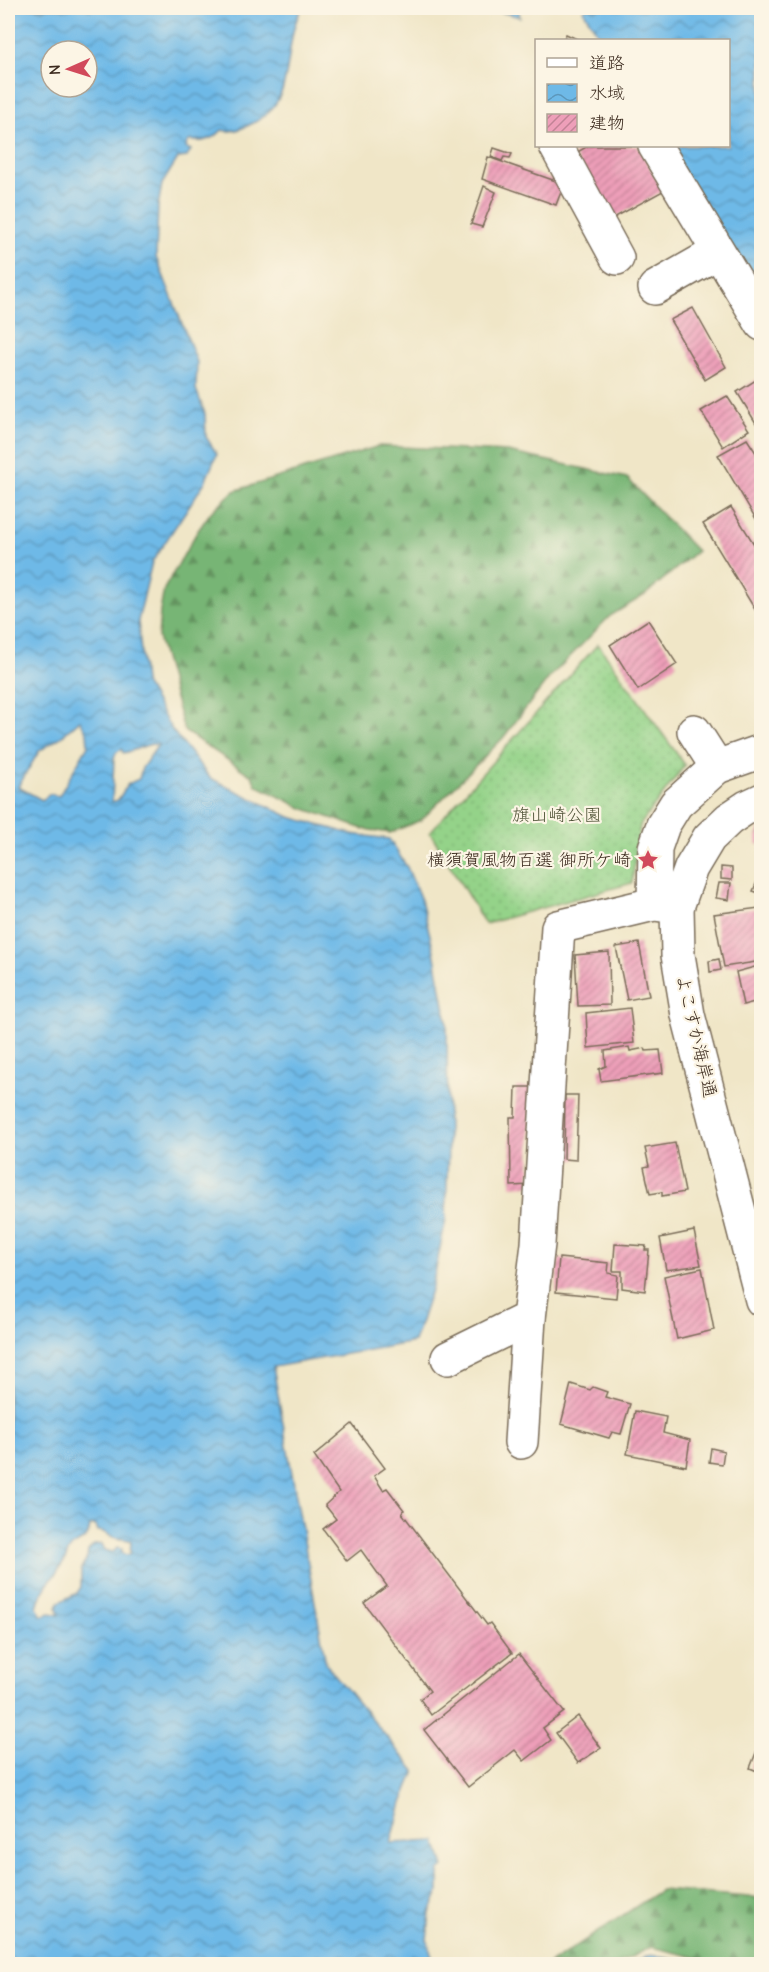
<svg xmlns="http://www.w3.org/2000/svg" width="769" height="1972" font-family="'Comic Neue','Klee One',sans-serif">
  <style>
    .grass { fill: url(#grass-dots); stroke: #687e54; stroke-width: 1.5 }
    .forest { fill: url(#forest-firs); stroke: #59704a; stroke-width: 1.5 }
    .water { fill: url(#water-waves); stroke: #547282; stroke-width: 1.5; fill-rule: evenodd }
    .building { fill: url(#building-hatch) }
    .lines { fill: none; stroke-linecap: round; stroke-linejoin: round }
    .minor-casing { stroke: #7a6c59; stroke-width: 36 }
    .highway-casing { stroke: #7a6c59; stroke-width: 36 }
    .minor { stroke: #fff; stroke-width: 33 }
    .highway { stroke: #fff; stroke-width: 33 }
    .labels { text-anchor: middle; dominant-baseline: central; stroke-width: 4.5; stroke-linejoin: round; paint-order: stroke }
    .park-label { font-size: 18px; fill: #515439; stroke: #fcf5e5 }
    .poi-label { font-size: 18px; fill: #3b2a1e; stroke: #fcf5e5; text-anchor: end }
    .street-label { font-size: 18px; fill: #3b2a1e; stroke: #fcf5e5 }
  </style>
  <defs>
    <pattern id="grass-dots" width="8" height="8" patternUnits="userSpaceOnUse" patternTransform="scale(1.5)"><rect width="8" height="8" fill="#94d389"/><path d="M2 2h.1M6 6h.1" fill="none" stroke="#80b576" stroke-width="1.8" stroke-linecap="round"/></pattern>
    <pattern id="forest-firs" width="22" height="20" patternUnits="userSpaceOnUse" patternTransform="scale(1.5)"><rect width="22" height="20" fill="#77b575"/><path d="M5 1l3.5 6h-7zM16 11l3.5 6h-7z" fill="#63935f"/></pattern>
    <pattern id="water-waves" width="16" height="10" patternUnits="userSpaceOnUse" patternTransform="scale(1.5)"><rect width="16" height="10" fill="#6eb9e7"/><path d="M0 5q4-4 8 0t8 0" fill="none" stroke="#5c97bb"/></pattern>
    <pattern id="building-hatch" width="6" height="6" patternUnits="userSpaceOnUse" patternTransform="scale(1.5)"><rect width="6" height="6" fill="#ee9fb9"/><path d="M-1 1l2-2M0 6l6-6M5 7l2-2" fill="none" stroke="#c28296"/></pattern>
  </defs>
  <rect width="100%" height="100%" fill="#fcf5e5"/>
  <filter id="ink" filterUnits="userSpaceOnUse"><feTurbulence type="fractalNoise" baseFrequency=".0167" numOctaves="2"/><feDisplacementMap in="SourceGraphic" scale="12" xChannelSelector="R" yChannelSelector="G"/><feConvolveMatrix kernelMatrix="1 2 1 2 8 2 1 2 1" color-interpolation-filters="sRGB"/></filter>
  <filter id="wash" filterUnits="userSpaceOnUse"><feTurbulence type="fractalNoise" baseFrequency=".008" numOctaves="4" result="noise"/><feDisplacementMap in="SourceGraphic" scale="24" xChannelSelector="R" yChannelSelector="G"/><feGaussianBlur stdDeviation="1.35" result="paint"/><feColorMatrix in="noise" values="0 0 0 0 0 0 0 0 0 0 0 0 0 0 0 0 0 1.4 0 .05"/><feComposite in="paint" operator="in"/></filter>
  <g filter="url(#wash)">
    <rect width="100%" height="100%" fill="#f0e6c7"/>
    <!-- grass -->
    <path class="grass" d="M598 644 685 765 640 825 632 883 485 924 430 832Z"/>
    <!-- forest -->
    <g class="forest">
      <path d="M379 446 508 452 627 478 697 551 645 595 610 616 549 678 503 738 421 820 390 833 363 829 302 808 256 785 252 776 184 731 158 637 160 611 164 589 197 532 211 512 234 491Z"/>
      <path d="M661 1890 761 1898V1964H701L699 1958 651 1947 618 1964H549Z"/>
    </g>
    <!-- water -->
    <g class="water">
      <path d="M8 8H302C280 46 300 100 253 123 244 128 232 133 222 130 215 138 201 144 191 140L187 143 186 148 191 150 187 157 178 158 162 184 158 206 156 257 197 362 196 389 205 414 206 437 217 454 205 482 152 562 138 621 144 682 172 730 210 778 290 817 351 834 389 839 407 867 421 900 434 951 447 1022 448 1145 446 1219 432 1287 414 1342 273 1367 326 1664 415 1771 402 1803 391 1843 436 1841 444 1867 439 1871V1891L430 1913 427 1940 432 1956 431 1964H8ZM51 51H87V87H51ZM80 720 87 733 88 745 59 796 50 794 42 800 18 787 39 751 61 737ZM151 744 158 745 142 768 139 779 128 784 118 800 112 802 114 759 116 753 122 749 123 753C133 751 141 747 151 744ZM95 1525 97 1531C106 1531 108 1536 116 1538 122 1540 125 1538 131 1541L130 1554 126 1555 122 1553V1549L117 1548 113 1552 105 1550 102 1544 94 1545 88 1551 87 1558 81 1570V1587L77 1593 59 1602 57 1608 59 1615 50 1613 42 1616 37 1607C41 1589 54 1578 63 1563 67 1558 67 1550 73 1546 83 1538 87 1543 90 1526Z"/>
      <path d="M486 8H518L520 17Z"/>
      <path d="M587 8H761V304L665 146H728V40H602L583 10Z"/>
      <path d="M650 1955 697 1964H628Z"/>
    </g>
    <g id="blocks">
      <!-- building -->
      <g class="building">
        <path d="M566 34 579 40H563Z"/>
        <path d="M588 146H638L663 191 610 220 574 154Z"/>
        <path d="M494 148 512 154 510 158 504 157 502 161 491 157Z"/>
        <path d="M488 157 564 184 556 205 482 179Z"/>
        <path d="M484 186 496 192 482 227 471 224Z"/>
        <path d="M693 308 726 367 705 380 670 320Z"/>
        <path d="M762 376V433L737 392Z"/>
        <path d="M727 396 749 430 723 447 701 411Z"/>
        <path d="M747 439 762 462V529L718 455Z"/>
        <path d="M731 507 762 557V621L703 524Z"/>
        <path d="M648 620 677 664 638 690 610 645Z"/>
        <path d="M759 827H762V845L756 844Z"/>
        <path d="M721 867 732 868V880L721 879Z"/>
        <path d="M761 872H762V894L753 891Z"/>
        <path d="M719 883H731L729 900 716 898Z"/>
        <path d="M759 908 760 925H762V961L724 967 714 914Z"/>
        <path d="M639 943 649 996 627 1000 616 947Z"/>
        <path d="M609 952 610 1005 578 1006 575 955Z"/>
        <path d="M719 959 721 970 710 972 709 961Z"/>
        <path d="M762 965V1000L743 1005 736 972Z"/>
        <path d="M630 1008 634 1043 588 1048 586 1013Z"/>
        <path d="M629 1047 630 1051 645 1048 646 1051 660 1050 663 1073 601 1081 599 1069 606 1066 605 1051Z"/>
        <path d="M516 1087H531L530 1185 511 1186 510 1117H515Z"/>
        <path d="M565 1095H578L576 1160 564 1159Z"/>
        <path d="M675 1143 685 1192 662 1196V1192L650 1194 644 1167 649 1166 645 1148Z"/>
        <path d="M694 1231 701 1265 666 1270 660 1238Z"/>
        <path d="M615 1244 646 1246 645 1250H649L645 1291 622 1288V1271H613Z"/>
        <path d="M559 1258 609 1263 608 1273 618 1275 616 1298 556 1292Z"/>
        <path d="M702 1268 714 1330 677 1339 664 1276Z"/>
        <path d="M571 1384 590 1390 593 1387 607 1392 605 1397 630 1404 621 1434 612 1432 609 1438 561 1424Z"/>
        <path d="M635 1411 666 1417 663 1433 690 1440 686 1466 627 1454Z"/>
        <path d="M352 1424 385 1468 374 1476 383 1490 387 1488 404 1510 402 1513 487 1625 490 1623 512 1653 431 1715 420 1699 430 1691 364 1603 387 1586 361 1550 347 1561 323 1529 336 1519 325 1505 339 1492 314 1456Z"/>
        <path d="M711 1448 724 1451 722 1464 709 1462Z"/>
        <path d="M519 1654 564 1712 543 1728 551 1740 524 1761 515 1750 468 1787 424 1730Z"/>
        <path d="M578 1716 601 1748 578 1763 556 1733Z"/>
        <path d="M761 1740H762V1773L750 1768Z"/>
      </g>
    </g>
  </g>
  <g filter="url(#ink)">
    <use href="#blocks" fill-opacity="0" stroke="#7a6c59" stroke-width="1.5"/>
    <g class="lines">
      <defs>
        <g id="minor">
          <path d="M556 146 617 258"/>
          <path d="M655 146 762 324"/>
          <path d="M655 288 718 252"/>
          <path d="M694 731 717 767"/>
          <path d="M654 904 655 848 663 825 676 804 717 767 762 751"/>
          <path d="M448 1358 529 1318 538 1244 558 927 654 904 677 907"/>
          <path d="M521 1442 529 1318"/>
        </g>
        <path id="highway" d="M762 800 747 807 729 819 709 838 691 868 677 907 678 955 688 1015 762 1300"/>
      </defs>
      <!-- minor casing -->
      <use href="#minor" class="minor-casing"/>
      <!-- highway casing -->
      <use href="#highway" class="highway-casing"/>
      <!-- minor -->
      <use href="#minor" class="minor"/>
      <!-- highway -->
      <use href="#highway" class="highway"/>
    </g>
  </g>
  <!-- icons -->
  <defs>
    <symbol id="sight-bare" viewBox="-9 -9 18 18"><path d="M0-6L1.8-2.2L6-1.7L2.9 1.2L3.7 5.4L0 3.3L-3.7 5.4L-2.9 1.2L-6-1.7L-1.8-2.2Z" fill="#d1495b" stroke="#fcf5e5" stroke-width="2.5" paint-order="stroke"/></symbol>
  </defs>
  <g fill-rule="evenodd">
    <use href="#sight-bare" x="633" y="845" width="30" height="30"/>
  </g>
  <g class="labels">
    <!-- park labels -->
    <g class="park-label">
      <text x="557" y="815">旗山崎公園</text>
    </g>
    <!-- poi labels -->
    <g class="poi-label">
      <text x="631" y="860">横須賀風物百選 御所ケ崎</text>
    </g>
    <!-- street labels -->
    <g class="street-label">
      <text transform="translate(696 1036) rotate(77)">よこすか海岸通</text>
    </g>
  </g>
  <!-- margin -->
  <rect width="769" height="1972" fill="none" stroke="#fcf5e5" stroke-width="30"/>
  <!-- legend -->
  <rect x="535" y="39" width="195" height="108" fill="#fcf5e5" stroke="#afa495" stroke-width="1.5"/>
  <rect x="547" y="58" width="30" height="9" fill="#ffffff" stroke="#afa495" stroke-width="1.5"/>
  <text x="589" y="69" font-size="18" fill="#3b2a1e">道路</text>
  <rect x="547" y="84" width="30" height="18" fill="url(#water-waves)" stroke="#afa495" stroke-width="1.5"/>
  <text x="589" y="99" font-size="18" fill="#3b2a1e">水域</text>
  <rect x="547" y="114" width="30" height="18" fill="url(#building-hatch)" stroke="#afa495" stroke-width="1.5"/>
  <text x="589" y="129" font-size="18" fill="#3b2a1e">建物</text>
  <!-- north arrow -->
  <g transform="translate(69 69) rotate(267)"><circle r="28" fill="#fcf5e5" stroke="#afa495" stroke-width="1.5"/>
  <path d="M0-4.5L10 22L0 15L-10 22Z" fill="#d1495b"/>
  <text y="-9" font-size="16" font-weight="bold" text-anchor="middle" fill="#3b2a1e">N</text>
  </g>
</svg>
